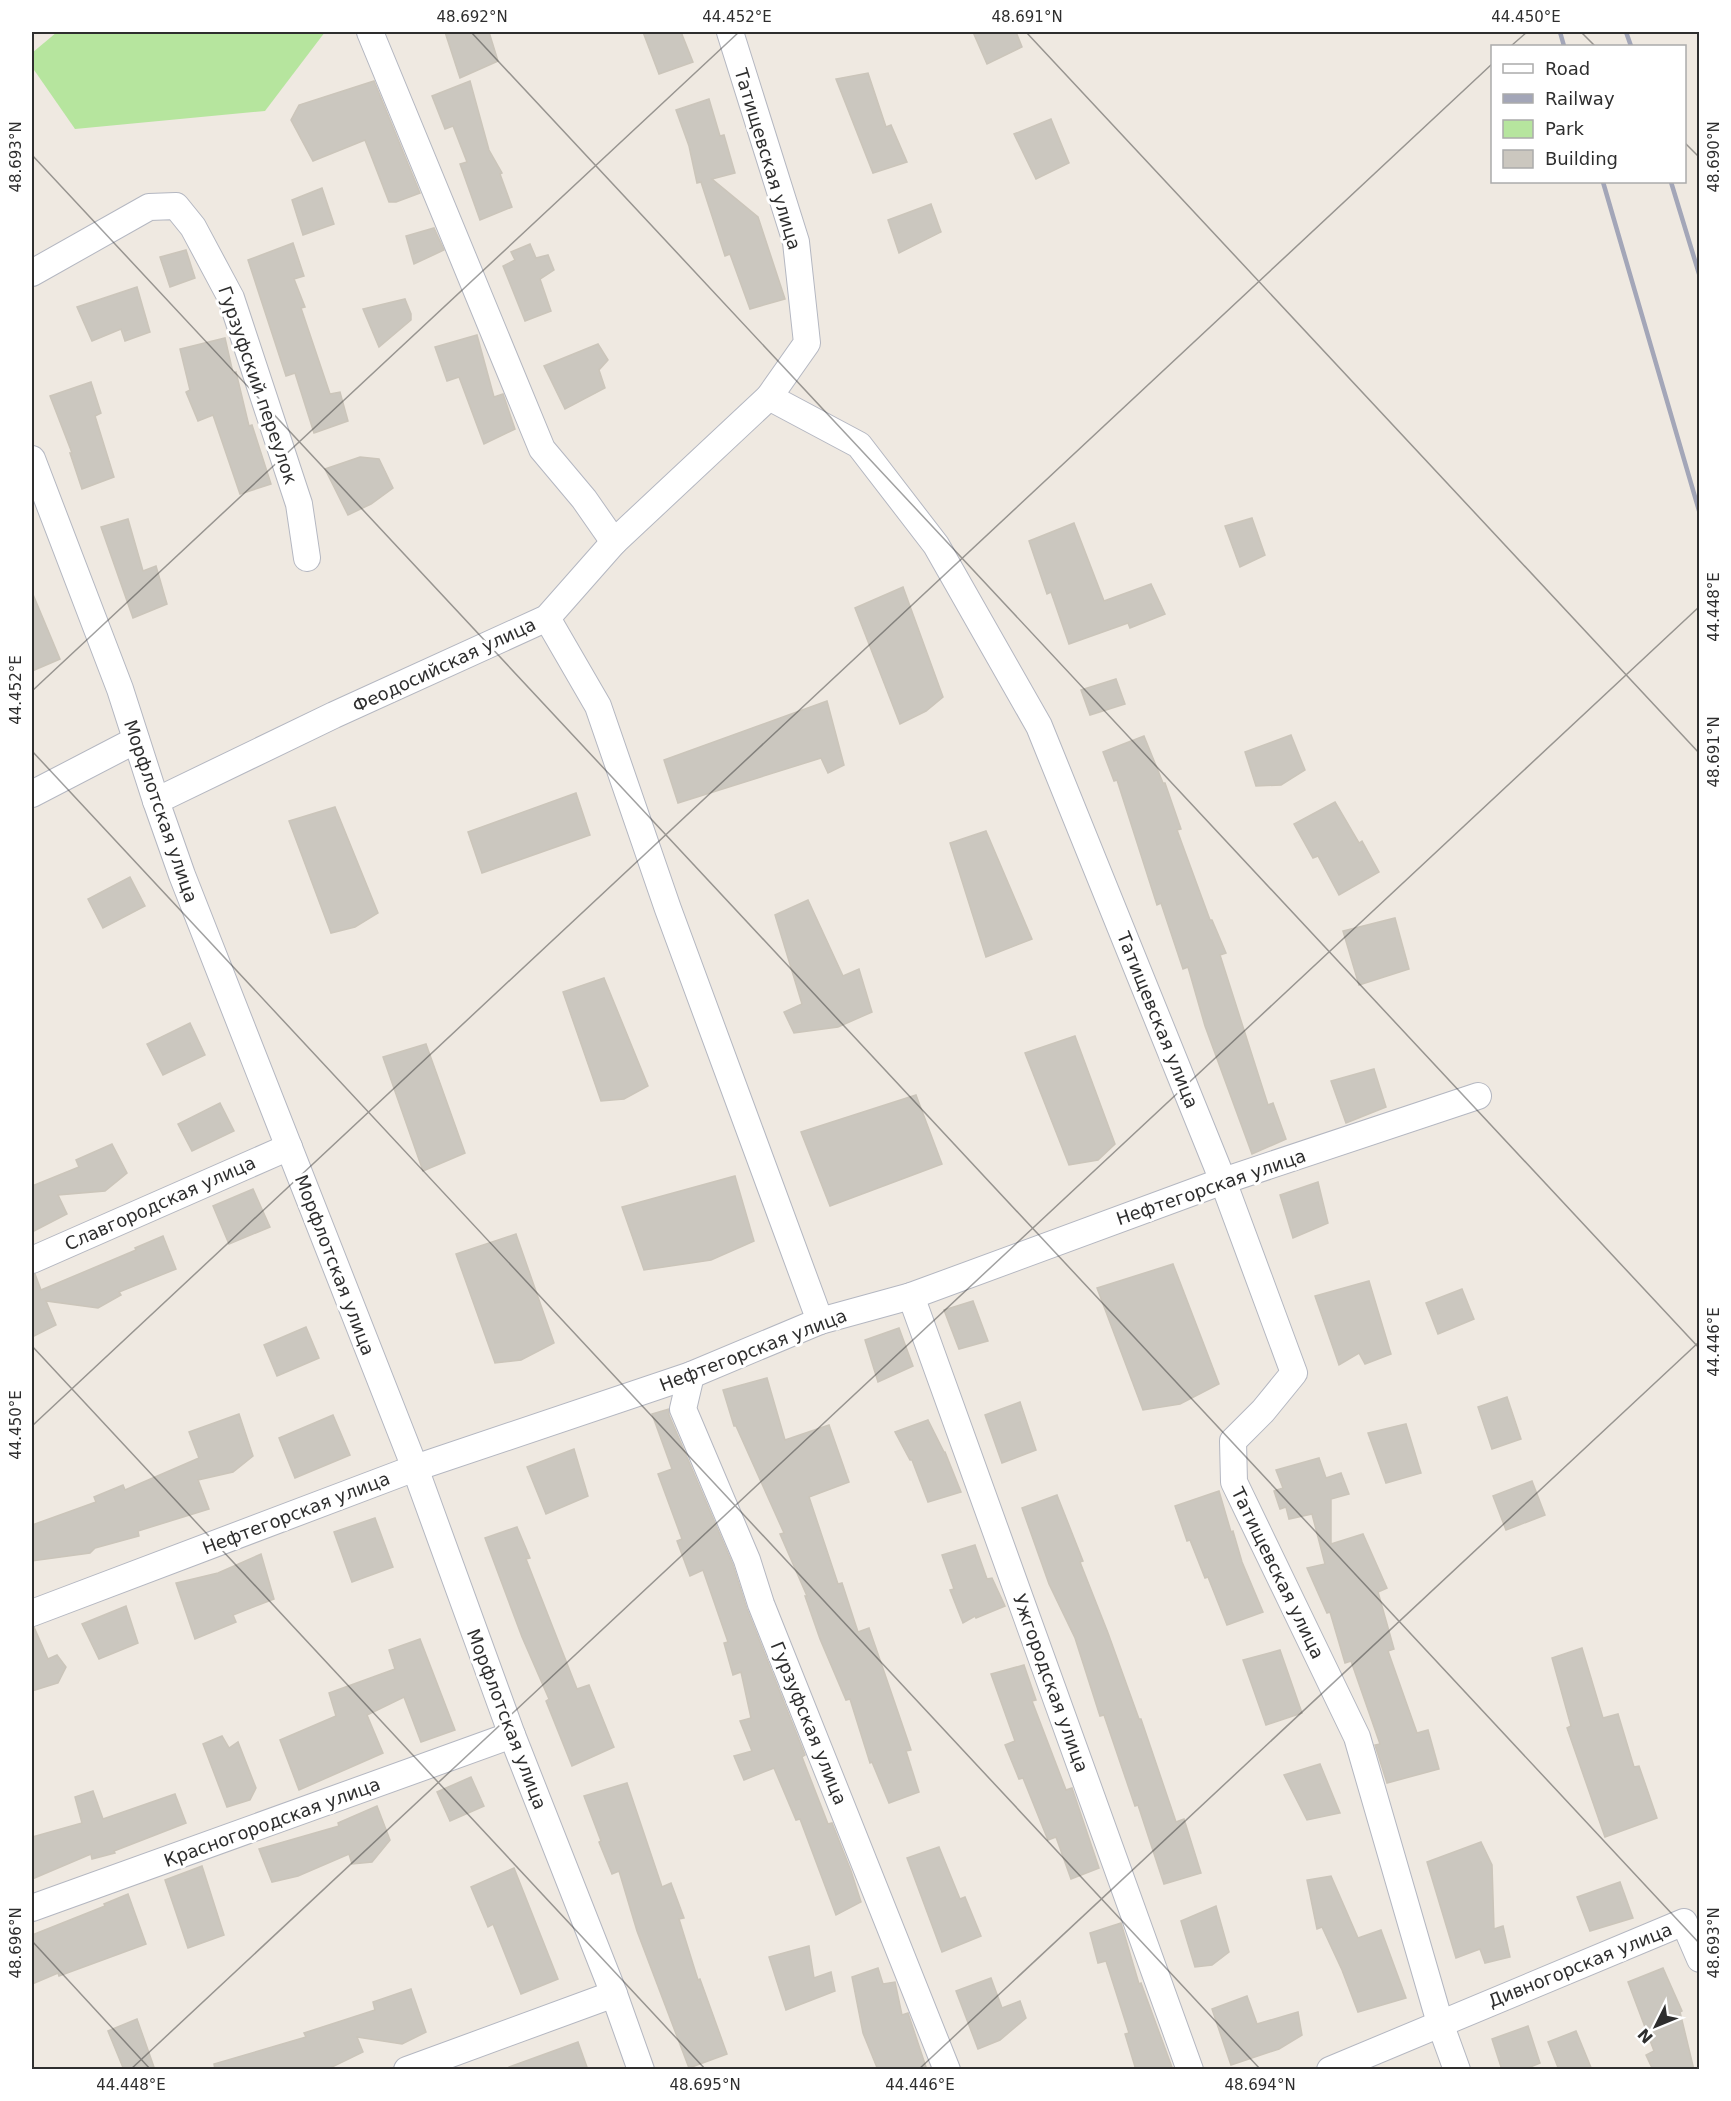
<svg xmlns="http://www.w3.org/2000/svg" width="1731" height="2101" font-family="'DejaVu Sans',sans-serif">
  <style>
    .green { fill: #b6e59e }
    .building { fill: #cbc7bf; stroke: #cbc5ba; stroke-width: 1.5 }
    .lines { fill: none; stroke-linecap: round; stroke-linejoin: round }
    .minor-casing { stroke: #b4b7c1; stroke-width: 28 }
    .minor { stroke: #fff; stroke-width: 26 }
    .rail { stroke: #a3a6b8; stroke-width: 4.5 }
    .ticks { fill: none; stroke: #2e2e2e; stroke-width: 1.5; stroke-opacity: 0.45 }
    .labels { text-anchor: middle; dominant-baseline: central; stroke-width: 6; stroke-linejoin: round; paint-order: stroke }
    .street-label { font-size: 18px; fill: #2e2e2e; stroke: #fff }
    .neatline { fill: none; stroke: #2e2e2e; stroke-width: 2 }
    .ticks-label { font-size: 15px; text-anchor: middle; fill: #2e2e2e }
  </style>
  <rect width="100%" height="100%" fill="#efe9e1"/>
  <!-- green -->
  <path class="green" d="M57 32H325L265 111 75 129 32 67V53Z"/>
  <!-- building -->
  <g class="building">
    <path d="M445 32H489L498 61 460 78Z"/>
    <path d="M643 32H681L693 62 659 74Z"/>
    <path d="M973 32H1016L1022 47 987 64Z"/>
    <path d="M868 73 886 127 891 125 907 162 873 173 836 79Z"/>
    <path d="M374 81 420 193 396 202H389L365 140 313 161 291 120 299 105Z"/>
    <path d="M470 81 489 150 502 173 500 174 512 207 480 220 460 164 467 162 453 126 445 129 432 96Z"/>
    <path d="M709 99 720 136 724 135 735 173 712 179 758 217 785 299 750 309 730 254 725 256 701 182 697 183 689 146 676 110Z"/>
    <path d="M1051 119 1069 163 1036 179 1014 134Z"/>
    <path d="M322 188 334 224 303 235 292 200Z"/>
    <path d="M931 204 941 232 899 253 888 220Z"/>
    <path d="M434 228 444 250 414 264 406 236Z"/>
    <path d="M293 243 304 276 294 279 305 307 301 308 330 394 340 392 348 421 314 433 295 373 286 376 248 260Z"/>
    <path d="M530 244 536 258 548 255 554 270 540 279 551 311 525 321 503 266 515 260 511 252Z"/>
    <path d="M186 250 195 278 170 287 160 257Z"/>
    <path d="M137 287 150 332 125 341 121 329 92 341 77 307Z"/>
    <path d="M405 299 411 314V320L379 347 363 309Z"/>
    <path d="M477 335 494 397 503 394 515 429 484 444 459 377 447 381 435 347Z"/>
    <path d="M225 338 233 373 236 372 249 426 252 425 271 484 240 494 213 415 198 421 186 392 190 390 180 349Z"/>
    <path d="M598 344 608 360 599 370 605 388 565 409 544 366Z"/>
    <path d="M91 382 101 413 95 416 114 477 82 489 70 453H72L50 396Z"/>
    <path d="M360 457 379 459 393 488 371 504 348 515 325 469Z"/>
    <path d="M1252 518 1265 555 1240 567 1225 526Z"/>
    <path d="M128 519 143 571 156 566 167 604 133 618 101 527Z"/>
    <path d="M1074 523 1104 601 1151 584 1165 614 1130 628 1128 623 1069 644 1051 592 1047 594 1029 541Z"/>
    <path d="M903 587 943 697 926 711 900 724 855 608Z"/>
    <path d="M32 592 60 659 32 671Z"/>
    <path d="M1116 679 1125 704 1090 715 1081 690Z"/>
    <path d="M827 701 844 765 828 773 821 758 678 803 664 760Z"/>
    <path d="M1291 735 1305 770 1281 785 1256 786 1245 752Z"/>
    <path d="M1144 736 1163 783H1165L1181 829 1177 830 1210 920H1212L1226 953 1220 955 1268 1105 1273 1103 1286 1139 1252 1154 1205 1026 1188 967 1183 969 1161 903 1157 905 1117 780 1114 781 1103 752Z"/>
    <path d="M576 793 590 835 482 873 468 832Z"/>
    <path d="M1335 802 1359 843 1362 841 1379 872 1339 895 1318 856 1313 858 1294 824Z"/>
    <path d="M335 807 378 913 355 927 331 933 289 821Z"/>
    <path d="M986 831 1032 939 986 957 950 843Z"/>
    <path d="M130 877 145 906 103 928 88 899Z"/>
    <path d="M808 900 843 976 859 969 872 1012 838 1027 794 1033 784 1012 802 1004 775 915Z"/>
    <path d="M1395 918 1409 969 1359 985 1343 931Z"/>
    <path d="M604 978 648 1086 624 1099 601 1101 563 992Z"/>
    <path d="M190 1023 205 1055 163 1075 147 1044Z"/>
    <path d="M1075 1036 1115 1144 1098 1160 1069 1165 1025 1053Z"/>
    <path d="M426 1044 465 1153 423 1171 383 1057Z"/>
    <path d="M1374 1069 1386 1107 1346 1123 1331 1081Z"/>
    <path d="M916 1095 942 1164 830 1206 801 1132Z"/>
    <path d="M220 1103 234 1131 192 1151 178 1124Z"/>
    <path d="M112 1144 127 1173 105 1191 58 1195 67 1214 32 1232V1186L79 1167 76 1160Z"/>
    <path d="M735 1176 754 1241 711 1260 644 1270 622 1207Z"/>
    <path d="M1318 1182 1328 1223 1293 1238 1280 1195Z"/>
    <path d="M253 1189 270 1227 229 1244 213 1206Z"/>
    <path d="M516 1234 554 1343 521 1360 495 1363 456 1254Z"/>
    <path d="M163 1236 176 1269 119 1292 121 1295 98 1308 46 1301 56 1325 32 1337V1275L35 1274 41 1290 136 1250 135 1248Z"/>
    <path d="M1173 1264 1219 1384 1180 1404 1143 1410 1097 1288Z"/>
    <path d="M1369 1281 1391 1354 1365 1364 1359 1353 1339 1365 1315 1296Z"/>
    <path d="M1462 1289 1474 1319 1438 1334 1426 1303Z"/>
    <path d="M973 1301 988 1341 959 1349 944 1310Z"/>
    <path d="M306 1327 319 1358 277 1376 264 1345Z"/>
    <path d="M899 1328 913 1366 878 1382 865 1340Z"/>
    <path d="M767 1378 785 1440 829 1425 849 1482 809 1497 838 1584 842 1583 858 1632 869 1628 911 1750 906 1751 919 1792 889 1803 872 1762 870 1763 850 1699 846 1700 820 1639 805 1596H807L780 1534 784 1533 736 1426H734L723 1390Z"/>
    <path d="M1507 1397 1521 1439 1492 1449 1478 1407Z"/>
    <path d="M1020 1402 1036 1450 1002 1463 985 1415Z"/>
    <path d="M669 1409V1415L733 1565 747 1609 805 1755 802 1757 828 1824 832 1823 851 1871 861 1902 836 1915 800 1819 796 1820 774 1768 744 1780 734 1756 752 1751 740 1721 751 1718 741 1672 733 1675 724 1643 728 1642 703 1570 690 1576 677 1541 682 1539 658 1474 672 1469 652 1414Z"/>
    <path d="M239 1414 253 1456 233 1472 198 1480 209 1509 138 1531 139 1536 95 1548 90 1553 32 1561V1525L96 1502 94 1497 123 1485 125 1490 199 1458 189 1432Z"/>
    <path d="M333 1415 350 1455 295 1478 279 1438Z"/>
    <path d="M928 1420 944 1452H945L961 1492 928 1502 912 1460H910L895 1432Z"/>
    <path d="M1406 1424 1421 1473 1386 1483 1368 1433Z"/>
    <path d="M574 1449 588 1496 546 1514 527 1467Z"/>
    <path d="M1319 1458 1326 1478 1341 1473 1349 1494 1331 1499V1544L1363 1534 1387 1588 1378 1592 1394 1649 1388 1651 1417 1733 1428 1730 1439 1769 1387 1783 1375 1745 1380 1744 1351 1661 1345 1663 1330 1612 1327 1613 1307 1568 1325 1564 1312 1514 1289 1519 1286 1507 1280 1509 1274 1491 1283 1488 1276 1470Z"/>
    <path d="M1532 1481 1545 1515 1506 1530 1493 1496Z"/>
    <path d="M1219 1491 1231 1532 1233 1531 1242 1562 1263 1612 1227 1625 1208 1577 1205 1578 1190 1540 1187 1541 1175 1506Z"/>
    <path d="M1057 1495 1083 1561 1080 1562 1108 1633 1139 1719H1141L1176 1822 1184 1819 1201 1873 1164 1884 1138 1805 1135 1806 1104 1715 1100 1716 1075 1638 1049 1584 1022 1508Z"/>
    <path d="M375 1518 393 1567 352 1582 334 1532Z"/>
    <path d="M517 1527 530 1558 526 1559 577 1689 589 1685 614 1747 572 1766 546 1701 549 1699 522 1637 485 1538Z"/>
    <path d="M975 1545 987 1579 992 1578 1005 1606 976 1618 975 1616 963 1623 950 1590 954 1589 942 1555Z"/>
    <path d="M261 1554 274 1599 233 1615 236 1622 195 1639 176 1583 218 1573Z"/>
    <path d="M126 1606 138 1643 99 1659 82 1624Z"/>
    <path d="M34 1627 48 1659 57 1655 66 1667 58 1683 32 1691V1628Z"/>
    <path d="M420 1639 455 1730 421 1742 404 1697 367 1715 383 1753 299 1790 280 1740 336 1716 329 1693 395 1669 389 1650Z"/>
    <path d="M1582 1648 1603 1718 1618 1714 1634 1767 1639 1766 1657 1818 1605 1837 1567 1728 1571 1726 1552 1658Z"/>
    <path d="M1280 1650 1302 1713 1266 1725 1243 1660Z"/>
    <path d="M1024 1665 1036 1700 1032 1701 1066 1790 1072 1788 1099 1868 1071 1879 1056 1837 1048 1840 1023 1778 1019 1779 1005 1745 1015 1741 991 1674Z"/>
    <path d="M222 1736 229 1748 238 1742 256 1788 250 1800 227 1807 203 1744Z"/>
    <path d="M1320 1764 1340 1813 1307 1820 1284 1775Z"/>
    <path d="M471 1777 484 1806 450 1821 437 1792Z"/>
    <path d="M627 1783 662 1887 671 1883 684 1918 679 1919 698 1980 700 1979 727 2054 689 2068 637 1931 619 1871 612 1874 599 1842 601 1841 584 1796Z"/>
    <path d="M93 1791 103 1819 175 1794 186 1823 114 1851 115 1853 92 1859 91 1854 32 1879V1837L82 1823 75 1797Z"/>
    <path d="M377 1806 390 1840 372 1862 352 1864 349 1854 298 1876 272 1882 259 1849 339 1826 338 1823Z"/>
    <path d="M1481 1842 1492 1865 1494 1929 1503 1926 1510 1957 1485 1963 1480 1949 1456 1958 1427 1862Z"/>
    <path d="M939 1847 960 1899 965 1897 981 1936 942 1952 907 1858Z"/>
    <path d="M202 1866 224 1935 188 1948 165 1880Z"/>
    <path d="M514 1868 558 1979 521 1994 493 1924 488 1927 471 1887Z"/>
    <path d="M1331 1876 1358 1938 1381 1930 1406 1998 1358 2012 1342 1970 1322 1927 1317 1929 1307 1880Z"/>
    <path d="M1620 1882 1633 1918 1590 1931 1577 1897Z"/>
    <path d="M128 1894 146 1944 59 1976 58 1973 32 1984V1935L105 1906 104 1904Z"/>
    <path d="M1216 1906 1229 1952 1212 1965 1195 1967 1181 1921Z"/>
    <path d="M1121 1923 1139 1984 1141 1983 1173 2070H1136L1125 2034 1129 2033 1106 1961 1098 1963 1090 1933Z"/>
    <path d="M809 1946 814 1978 831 1972 835 1991 786 2010 769 1957Z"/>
    <path d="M878 1968 883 1984 895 1982 902 2015 908 2013 927 2070H878L863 2033 852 1977Z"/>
    <path d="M1663 1968 1682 2011 1680 2012 1694 2070H1653L1646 2055 1654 2051 1628 1982Z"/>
    <path d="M991 1978 1002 2008 1020 2001 1026 2018 1000 2040 978 2049 956 1991Z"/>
    <path d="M411 1989 426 2032 402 2044 357 2037 363 2052 326 2070H215L214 2064 306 2037 304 2033 375 2010 373 2002Z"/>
    <path d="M1247 1996 1257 2024 1298 2012 1302 2035 1279 2049 1231 2065 1212 2009Z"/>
    <path d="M137 2019 155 2070H124L108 2031Z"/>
    <path d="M1528 2026 1540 2063 1523 2070H1502L1492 2039Z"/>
    <path d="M1576 2031 1592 2070H1559L1548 2042Z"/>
    <path d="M578 2042 588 2070H509V2067Z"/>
  </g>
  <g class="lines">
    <defs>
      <g id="minor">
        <path d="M370 32 542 449 584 499 614 542"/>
        <path d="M730 32 796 242 807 343 769 397 859 445 936 545 1039 726 1223 1181 1294 1373 1263 1411 1233 1441 1234 1482 1357 1737 1440 2023 1457 2070"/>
        <path d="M32 273 149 207 176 206 193 227 231 298 299 504 307 558"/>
        <path d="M32 459 120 689 156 801 182 875 415 1468 512 1735 614 1994 641 2070"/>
        <path d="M547 618 598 706 668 909 820 1321"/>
        <path d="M32 794 136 740"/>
        <path d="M156 801 334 715 547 618 614 542 769 397"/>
        <path d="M32 1260 289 1147"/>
        <path d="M911 1296 1190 2070"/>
        <path d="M691 1375 683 1409 747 1560 761 1604 947 2070"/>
        <path d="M32 1613 415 1468 691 1375 820 1321 911 1296 1223 1181 1478 1096"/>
        <path d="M32 1908 512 1735"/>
        <path d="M407 2070 614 1994"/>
        <path d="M1330 2070 1684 1922 1700 1959"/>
      </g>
    </defs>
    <!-- minor casing -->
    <use href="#minor" class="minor-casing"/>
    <!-- minor -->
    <use href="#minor" class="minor"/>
    <!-- rail -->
    <g class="rail">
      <path d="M1560 32 1564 46"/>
      <path d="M1626 32 1631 46"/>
      <path d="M1603 182 1700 514"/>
      <path d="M1671 182 1700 277"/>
    </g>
  </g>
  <!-- ticks -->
  <path class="ticks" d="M471 32 1700 1349M1026 32 1700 754M1581 32 1595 46M1511 46 1527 32M1684 142 1700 158M32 155 1700 1944M32 691 739 32M32 751 1261 2070M32 1346 706 2070M32 1426 1492 64M32 1941 151 2070M130 2070 1700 606M918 2070 1700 1341"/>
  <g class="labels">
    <!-- street labels -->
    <g class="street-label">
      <text transform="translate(768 159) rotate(73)">Татищевская улица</text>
      <text transform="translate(258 385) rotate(71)">Гурзуфский переулок</text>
      <text transform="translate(444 665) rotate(-25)">Феодосийская улица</text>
      <text transform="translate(161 811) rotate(71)">Морфлотская улица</text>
      <text transform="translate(1158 1020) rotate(68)">Татищевская улица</text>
      <text transform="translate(1211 1187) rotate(-19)">Нефтегорская улица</text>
      <text transform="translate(160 1203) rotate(-24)">Славгородская улица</text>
      <text transform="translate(335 1265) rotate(69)">Морфлотская улица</text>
      <text transform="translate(753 1350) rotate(-21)">Нефтегорская улица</text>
      <text transform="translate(296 1513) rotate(-21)">Нефтегорская улица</text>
      <text transform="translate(1278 1573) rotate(64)">Татищевская улица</text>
      <text transform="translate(1051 1683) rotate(70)">Ужгородская улица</text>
      <text transform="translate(507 1719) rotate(69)">Морфлотская улица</text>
      <text transform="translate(809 1723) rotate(68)">Гурзуфская улица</text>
      <text transform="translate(272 1822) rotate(-20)">Красногородская улица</text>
      <text transform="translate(1580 1965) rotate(-22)">Дивногорская улица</text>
    </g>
  </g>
  <!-- border -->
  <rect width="1731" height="2101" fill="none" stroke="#ffffff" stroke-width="66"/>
  <!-- legend -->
  <rect x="1491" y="45" width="195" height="138" fill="#ffffff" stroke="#ababab" stroke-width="1.5"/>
  <rect x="1503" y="64" width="30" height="9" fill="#ffffff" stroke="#ababab" stroke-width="1.5"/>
  <text x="1545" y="75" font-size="18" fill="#2e2e2e">Road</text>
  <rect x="1503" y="94" width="30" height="9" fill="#a3a6b8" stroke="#ababab" stroke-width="1.5"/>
  <text x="1545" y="105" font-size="18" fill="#2e2e2e">Railway</text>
  <rect x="1503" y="120" width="30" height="18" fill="#b6e59e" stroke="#ababab" stroke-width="1.5"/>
  <text x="1545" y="135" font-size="18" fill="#2e2e2e">Park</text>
  <rect x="1503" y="150" width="30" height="18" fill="#cbc7bf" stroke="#ababab" stroke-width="1.5"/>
  <text x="1545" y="165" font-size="18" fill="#2e2e2e">Building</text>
  <!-- north arrow -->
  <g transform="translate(1656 2026) rotate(227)" stroke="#ffffff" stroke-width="4.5" paint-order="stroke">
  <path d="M0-4.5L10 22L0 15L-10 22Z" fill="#2e2e2e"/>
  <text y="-9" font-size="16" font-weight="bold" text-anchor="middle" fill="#2e2e2e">N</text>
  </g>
  <rect x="33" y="33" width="1665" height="2035" class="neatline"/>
  <g class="ticks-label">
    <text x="472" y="22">48.692°N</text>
    <text x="737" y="22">44.452°E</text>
    <text x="1027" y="22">48.691°N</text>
    <text x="1526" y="22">44.450°E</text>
    <text transform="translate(1714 157) rotate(-90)" y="5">48.690°N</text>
    <text transform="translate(16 157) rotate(-90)" y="5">48.693°N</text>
    <text transform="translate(1714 607) rotate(-90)" y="5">44.448°E</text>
    <text transform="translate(16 690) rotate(-90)" y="5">44.452°E</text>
    <text transform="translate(1714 752) rotate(-90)" y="5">48.691°N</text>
    <text transform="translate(1714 1342) rotate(-90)" y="5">44.446°E</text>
    <text transform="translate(16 1425) rotate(-90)" y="5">44.450°E</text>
    <text transform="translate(1714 1943) rotate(-90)" y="5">48.693°N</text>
    <text transform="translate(16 1943) rotate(-90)" y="5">48.696°N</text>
    <text x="131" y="2090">44.448°E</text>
    <text x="705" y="2090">48.695°N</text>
    <text x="920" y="2090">44.446°E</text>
    <text x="1260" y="2090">48.694°N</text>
  </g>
</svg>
